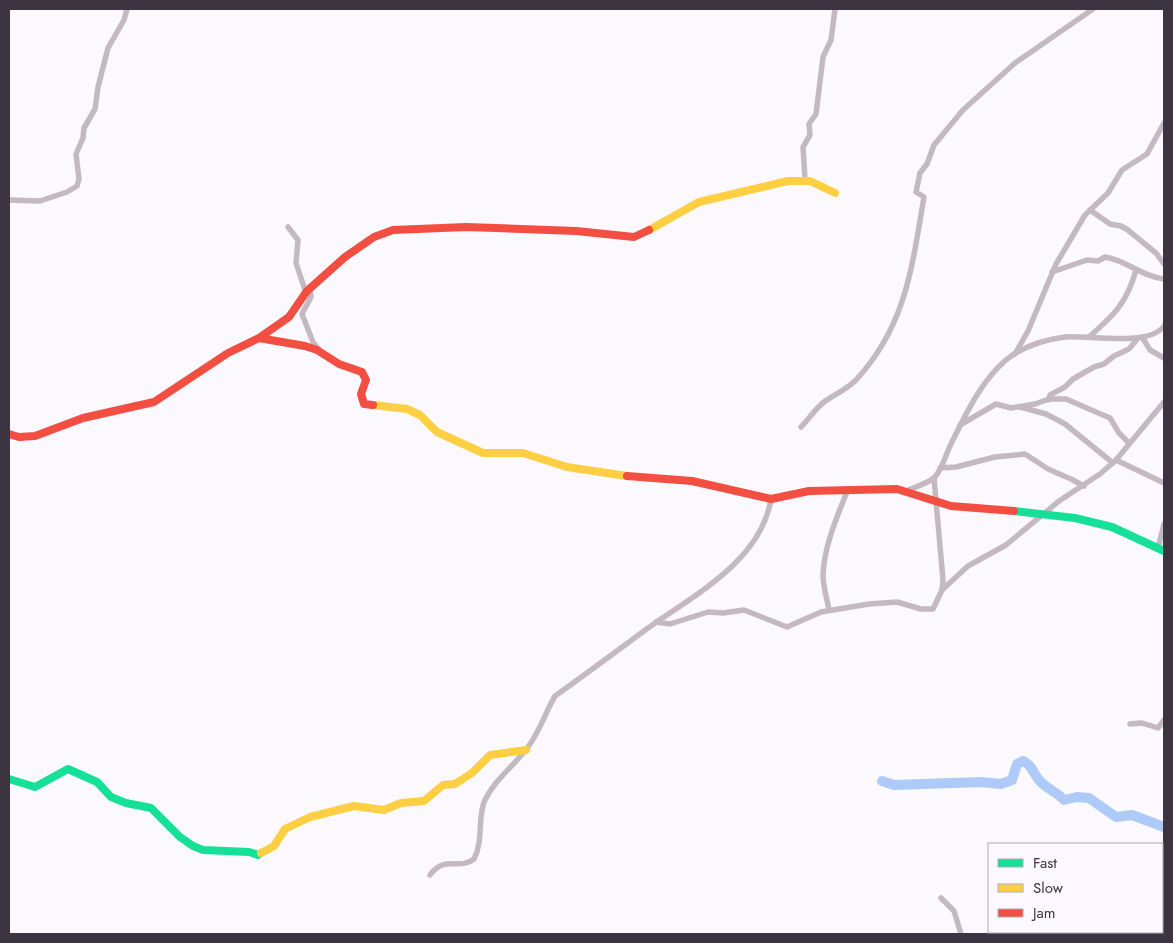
<svg xmlns="http://www.w3.org/2000/svg" width="1173" height="943" font-family="Jost,sans-serif">
  <style>
    .lines { fill: none; stroke-linecap: round; stroke-linejoin: round }
    .river { stroke: #adcaf8; stroke-width: 10 }
    .street { stroke: #c4b9c0; stroke-width: 5.5 }
    .fast { stroke: #16e098; stroke-width: 8 }
    .slow { stroke: #ffcf43; stroke-width: 8 }
    .jam { stroke: #f24e42; stroke-width: 8 }
  </style>
  <rect width="100%" height="100%" fill="#fcf9fe"/>
  <g class="lines">
    <!-- river -->
    <path class="river" d="M882 781 894 785 981 782 1001 784 1012 780 1017 764 1023 761C1032 765 1033 773 1039 780 1045 788 1057 792 1064 800L1077 797 1089 798 1116 817 1132 815 1164 827"/>
    <!-- street -->
    <g class="street">
      <path d="M805 179 803 147 810 135 809 124 816 114 823 57 831 40 835 9"/>
      <path d="M9 200 40 201 67 192 77 186 79 179 76 154 83 138 84 128 95 109 98 87 108 48 124 20 127 9"/>
      <path d="M1090 210 1110 224 1121 226 1128 230 1156 253 1164 264"/>
      <path d="M288 227 298 240 296 263 306 293"/>
      <path d="M1052 272 1087 260 1098 261 1105 257C1126 260 1143 277 1164 279"/>
      <path d="M310 289 311 297 302 314 313 342 320 351"/>
      <path d="M1089 337C1114 315 1127 303 1136 270"/>
      <path d="M1142 337 1150 350 1164 358"/>
      <path d="M1015 354 1028 331 1056 264 1085 215 1108 193 1122 170 1147 154 1164 123"/>
      <path d="M1048 400 1050 395 1065 387 1073 379 1094 367 1104 364 1114 356 1129 349 1138 338"/>
      <path d="M1020 407 1046 414 1065 424 1113 463"/>
      <path d="M960 425 996 404 1011 408 1035 404 1049 399H1066L1110 418 1119 433 1129 443"/>
      <path d="M801 427C809 419 815 409 824 402 835 394 846 390 856 380 906 326 912 267 924 197L916 192 920 173 927 164 934 145 963 110 1015 63 1093 9"/>
      <path d="M1116 460 1164 483"/>
      <path d="M940 468 956 467 995 457 1025 454 1048 469 1071 479 1084 486"/>
      <path d="M906 491C915 487 926 484 934 478 942 470 946 454 951 444 966 413 985 373 1014 354 1029 345 1048 339 1065 337 1090 335 1149 347 1164 326"/>
      <path d="M1158 548 1164 524"/>
      <path d="M942 590 968 566 1006 545 1059 501 1100 474 1116 460 1164 402"/>
      <path d="M829 610C827 599 823 586 823 575 824 546 837 517 848 489"/>
      <path d="M656 622 670 624 708 612 723 613 744 610 787 627 821 612 869 604 897 602 921 609H933L942 590 943 580 934 478"/>
      <path d="M1130 724 1142 723 1158 728 1164 720"/>
      <path d="M430 875C445 854 459 871 474 859 484 840 477 816 485 800 495 779 515 765 528 747 540 731 545 713 555 696 586 674 617 651 648 628 694 595 761 561 771 499"/>
      <path d="M941 898 954 911 961 934"/>
    </g>
    <!-- fast -->
    <g class="fast">
      <path d="M1014 511 1075 518 1112 527 1164 551"/>
      <path d="M9 779 35 787 68 769 97 782 111 797 126 803 151 808 180 837 193 846 203 850 249 852 258 855 261 853"/>
    </g>
    <!-- slow -->
    <g class="slow">
      <path d="M649 230 699 202 788 181H810L835 193"/>
      <path d="M373 405 407 409 420 415 437 432 483 453H523L567 467 627 476"/>
      <path d="M261 853 274 846 285 829 310 817 354 806 384 810 401 803 424 801 443 785 455 784 472 773 490 755 526 750"/>
    </g>
    <!-- jam -->
    <g class="jam">
      <path d="M259 338 289 317 307 291 345 257 374 237 393 230 466 227 576 231 634 237 649 230"/>
      <path d="M9 434 19 437 35 436 83 418 154 402 228 353 259 338 305 346 317 350 339 364 362 372 366 380 361 394 364 404 373 405"/>
      <path d="M627 476 692 481 771 499 809 491 897 489 951 506 1014 511"/>
    </g>
  </g>
  <!-- border -->
  <rect width="1173" height="943" fill="none" stroke="#3c3441" stroke-width="20"/>
  <!-- legend -->
  <rect x="988" y="843" width="175" height="90" fill="#fcf8ff" stroke="#afaab3"/>
  <rect x="998" y="859" width="25" height="8" fill="#16e098" stroke="#afaab3"/>
  <text x="1033" y="868" font-size="15" fill="#3c3441">Fast</text>
  <rect x="998" y="884" width="25" height="8" fill="#ffcf43" stroke="#afaab3"/>
  <text x="1033" y="893" font-size="15" fill="#3c3441">Slow</text>
  <rect x="998" y="909" width="25" height="8" fill="#f24e42" stroke="#afaab3"/>
  <text x="1033" y="918" font-size="15" fill="#3c3441">Jam</text>
</svg>
